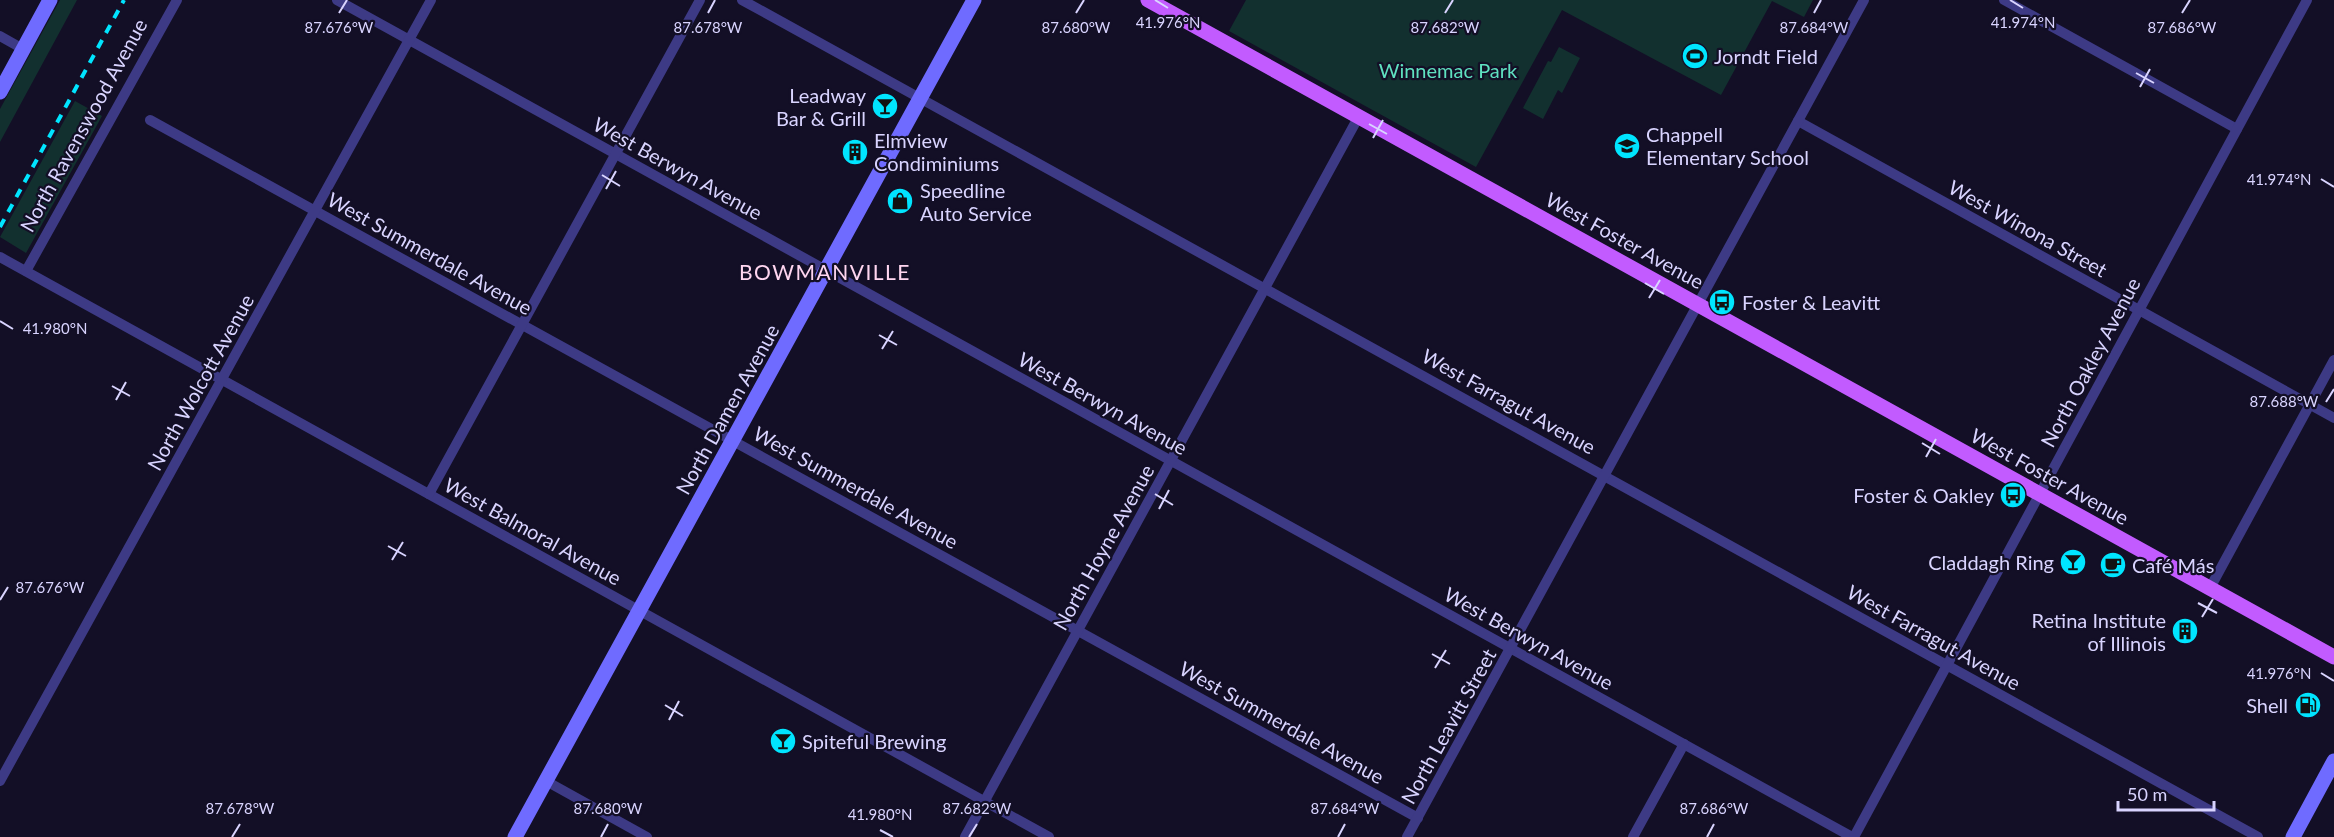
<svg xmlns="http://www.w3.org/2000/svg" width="2334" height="837" font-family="Lato,sans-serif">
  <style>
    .green { fill: #12302f }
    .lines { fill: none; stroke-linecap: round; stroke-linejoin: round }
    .street { stroke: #3d3a85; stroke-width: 10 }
    .secondary { stroke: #6f6bff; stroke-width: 15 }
    .primary { stroke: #c25bff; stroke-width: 15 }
    .rail { stroke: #00e5ff; stroke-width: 4; stroke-dasharray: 9 8; stroke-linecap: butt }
    .ticks { fill: none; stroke: #d9d4ff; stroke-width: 2 }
    .labels { text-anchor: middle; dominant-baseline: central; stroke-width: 4.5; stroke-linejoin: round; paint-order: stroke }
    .poi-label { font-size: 20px; fill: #d9d4ff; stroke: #130f26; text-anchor: start }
    .park-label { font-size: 20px; fill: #5fe0c0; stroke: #130f26 }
    .street-label { font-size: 20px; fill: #d9d4ff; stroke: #130f26 }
    .neighbourhood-label { font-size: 21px; letter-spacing: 1.5px; fill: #ffd6f0; stroke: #130f26 }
    .ticks-label { font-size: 15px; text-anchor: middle; fill: #d9d4ff; stroke: #130f26; stroke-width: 4.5; stroke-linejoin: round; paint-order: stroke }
  </style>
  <rect width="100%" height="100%" fill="#130f26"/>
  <!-- green -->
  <g class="green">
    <path d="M60 0H77L0 142V109Z"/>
    <path d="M1246 0H1813L1804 17 1772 1 1721 95 1562 10 1476 167 1229 31Z"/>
    <path d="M1559 47 1580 58 1562 93 1558 90 1543 119 1523 108 1548 61 1551 62Z"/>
    <path d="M75 101 102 116 26 253 0 237Z"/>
  </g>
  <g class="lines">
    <!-- street -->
    <g class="street">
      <path d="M337 0 1852 837"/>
      <path d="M742 0 2258 837"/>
      <path d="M2004 0 2237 129"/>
      <path d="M0 36 23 49"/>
      <path d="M150 120 1418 818"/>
      <path d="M1798 121 2334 418"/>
      <path d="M0 257 1049 837"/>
      <path d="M26 271 177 0"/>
      <path d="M429 494 700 0"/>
      <path d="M2210 588 2334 360"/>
      <path d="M0 781 431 0"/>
      <path d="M546 781 647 837"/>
      <path d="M965 837 1359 116"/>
      <path d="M1407 837 1864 0"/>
      <path d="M1633 837 1684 744"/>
      <path d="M1854 837 2307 0"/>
    </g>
    <!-- secondary -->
    <g class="secondary">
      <path d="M0 92 50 0"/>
      <path d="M515 837 974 0"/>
      <path d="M2293 837 2334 761"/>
    </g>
    <!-- primary -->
    <path class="primary" d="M1148 0 2334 657"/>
    <!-- rail -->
    <path class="rail" d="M0 227 124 0"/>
  </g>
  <!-- ticks -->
  <path class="ticks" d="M1155 0 1168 8M2010 0 2023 8M339 13 347 0M708 13 715 0M1076 13 1084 0M1445 13 1453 0M1814 13 1821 0M2182 13 2190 0M2136 73 2154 83M2140 87 2150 69M1369 124 1387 134M1373 138 1383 120M602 175 620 186M2321 179 2334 187M606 189 616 171M1645 283 1664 294M1649 298 1660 280M0 321 13 329M879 335 897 345M882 349 893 331M112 386 130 396M116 400 126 382M2326 402 2334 389M1922 443 1940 454M1926 457 1936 439M1155 494 1173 505M1159 509 1169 490M388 546 406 556M392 560 403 542M0 600 8 587M2198 603 2217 613M2202 617 2213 599M1432 654 1450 664M1435 668 1446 650M2321 673 2334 681M665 705 683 716M669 720 679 701M880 830 893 837M232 837 240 824M601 837 608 824M969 837 977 824M1338 837 1345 824M1707 837 1714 824"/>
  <!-- icons -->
  <defs>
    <symbol id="stadium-disc" viewBox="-11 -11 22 22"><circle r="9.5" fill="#00e5ff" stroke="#130f26"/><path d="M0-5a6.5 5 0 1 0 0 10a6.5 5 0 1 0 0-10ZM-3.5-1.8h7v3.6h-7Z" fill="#111"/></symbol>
    <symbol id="bar-disc" viewBox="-11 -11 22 22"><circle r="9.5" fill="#00e5ff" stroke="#130f26"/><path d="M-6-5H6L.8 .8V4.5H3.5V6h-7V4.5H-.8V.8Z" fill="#111"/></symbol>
    <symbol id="school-disc" viewBox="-11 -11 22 22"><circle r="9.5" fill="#00e5ff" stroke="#130f26"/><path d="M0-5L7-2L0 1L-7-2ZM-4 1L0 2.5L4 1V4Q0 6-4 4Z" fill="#111"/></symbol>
    <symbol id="building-disc" viewBox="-11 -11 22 22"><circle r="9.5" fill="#00e5ff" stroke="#130f26"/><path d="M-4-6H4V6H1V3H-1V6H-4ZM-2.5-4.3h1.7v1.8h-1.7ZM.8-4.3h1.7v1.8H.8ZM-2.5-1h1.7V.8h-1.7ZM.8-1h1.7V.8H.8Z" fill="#111"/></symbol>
    <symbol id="shop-disc" viewBox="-11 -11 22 22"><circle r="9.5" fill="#00e5ff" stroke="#130f26"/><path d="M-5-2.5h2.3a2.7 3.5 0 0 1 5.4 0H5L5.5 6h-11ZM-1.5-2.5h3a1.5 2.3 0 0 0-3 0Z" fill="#111"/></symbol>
    <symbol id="bus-disc" viewBox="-11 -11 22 22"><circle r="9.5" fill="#00e5ff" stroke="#130f26"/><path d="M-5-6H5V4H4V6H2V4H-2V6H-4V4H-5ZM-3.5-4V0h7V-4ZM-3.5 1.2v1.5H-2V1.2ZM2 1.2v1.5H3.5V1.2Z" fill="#111"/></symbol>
    <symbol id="cafe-disc" viewBox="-11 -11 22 22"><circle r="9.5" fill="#00e5ff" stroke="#130f26"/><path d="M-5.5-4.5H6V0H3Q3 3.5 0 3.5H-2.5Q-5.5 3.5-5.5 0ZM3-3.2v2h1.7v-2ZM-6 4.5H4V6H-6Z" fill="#111"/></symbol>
    <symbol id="fuel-disc" viewBox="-11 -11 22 22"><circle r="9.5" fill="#00e5ff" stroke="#130f26"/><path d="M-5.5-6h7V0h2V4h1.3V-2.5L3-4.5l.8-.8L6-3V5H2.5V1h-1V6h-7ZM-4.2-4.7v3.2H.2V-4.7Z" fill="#111"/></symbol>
  </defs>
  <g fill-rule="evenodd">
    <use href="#stadium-disc" x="1680" y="41" width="30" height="30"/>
    <use href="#bar-disc" x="870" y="91" width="30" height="30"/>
    <use href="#school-disc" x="1612" y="131" width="30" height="30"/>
    <use href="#building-disc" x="840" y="137" width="30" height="30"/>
    <use href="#shop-disc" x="885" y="186" width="30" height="30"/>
    <use href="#bus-disc" x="1707" y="287" width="30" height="30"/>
    <use href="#bus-disc" x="1998" y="480" width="30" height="30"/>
    <use href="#bar-disc" x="2058" y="547" width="30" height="30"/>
    <use href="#cafe-disc" x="2098" y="550" width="30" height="30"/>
    <use href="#building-disc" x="2170" y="616" width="30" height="30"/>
    <use href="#fuel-disc" x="2293" y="690" width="30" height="30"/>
    <use href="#bar-disc" x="768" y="726" width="30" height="30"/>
  </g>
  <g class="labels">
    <!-- poi labels -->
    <g class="poi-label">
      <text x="1714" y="56">Jorndt Field</text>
      <text x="866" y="95" text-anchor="end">Leadway<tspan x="866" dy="23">Bar &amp; Grill</tspan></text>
      <text x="1646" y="134">Chappell<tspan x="1646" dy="23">Elementary School</tspan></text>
      <text x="874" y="140">Elmview<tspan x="874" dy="23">Condiminiums</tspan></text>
      <text x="920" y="190">Speedline<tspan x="920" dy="23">Auto Service</tspan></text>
      <text x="1742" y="302">Foster &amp; Leavitt</text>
      <text x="1994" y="495" text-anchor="end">Foster &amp; Oakley</text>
      <text x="2054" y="562" text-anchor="end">Claddagh Ring</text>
      <text x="2132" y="565">Café Más</text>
      <text x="2166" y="620" text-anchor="end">Retina Institute<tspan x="2166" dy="23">of Illinois</tspan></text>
      <text x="2288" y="705" text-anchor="end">Shell</text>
      <text x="802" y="741">Spiteful Brewing</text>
    </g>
    <!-- park labels -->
    <g class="park-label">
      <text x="1448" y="70">Winnemac Park</text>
    </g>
    <!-- street labels -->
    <g class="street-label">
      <text transform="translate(83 125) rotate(-61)">North Ravenswood Avenue</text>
      <text transform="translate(678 168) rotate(29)">West Berwyn Avenue</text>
      <text transform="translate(2028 228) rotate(29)">West Winona Street</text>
      <text transform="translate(1625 240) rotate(29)">West Foster Avenue</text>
      <text transform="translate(430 253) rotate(29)">West Summerdale Avenue</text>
      <text transform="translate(2090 362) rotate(-62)">North Oakley Avenue</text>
      <text transform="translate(200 382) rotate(-61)">North Wolcott Avenue</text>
      <text transform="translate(1509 401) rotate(29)">West Farragut Avenue</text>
      <text transform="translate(1103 403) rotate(29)">West Berwyn Avenue</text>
      <text transform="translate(727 409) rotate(-61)">North Damen Avenue</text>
      <text transform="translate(2050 476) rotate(29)">West Foster Avenue</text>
      <text transform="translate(856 487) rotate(29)">West Summerdale Avenue</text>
      <text transform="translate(533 531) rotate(29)">West Balmoral Avenue</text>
      <text transform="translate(1103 547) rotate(-61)">North Hoyne Avenue</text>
      <text transform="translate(1934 637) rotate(29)">West Farragut Avenue</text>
      <text transform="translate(1529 638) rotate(29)">West Berwyn Avenue</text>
      <text transform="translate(1282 722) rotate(29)">West Summerdale Avenue</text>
      <text transform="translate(1448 726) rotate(-61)">North Leavitt Street</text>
    </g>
    <!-- neighbourhood labels -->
    <g class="neighbourhood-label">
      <text x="825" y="271">BOWMANVILLE</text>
    </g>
  </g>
  <g class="ticks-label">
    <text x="2023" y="28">41.974°N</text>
    <text x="1168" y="28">41.976°N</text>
    <text x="339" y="33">87.676°W</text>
    <text x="708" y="33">87.678°W</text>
    <text x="1076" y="33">87.680°W</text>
    <text x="1445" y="33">87.682°W</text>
    <text x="1814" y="33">87.684°W</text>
    <text x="2182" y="33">87.686°W</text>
    <text x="2279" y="185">41.974°N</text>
    <text x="55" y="334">41.980°N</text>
    <text x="2284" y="407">87.688°W</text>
    <text x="50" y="593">87.676°W</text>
    <text x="2279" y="679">41.976°N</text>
    <text x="240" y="814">87.678°W</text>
    <text x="608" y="814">87.680°W</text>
    <text x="977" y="814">87.682°W</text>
    <text x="1345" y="814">87.684°W</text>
    <text x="1714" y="814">87.686°W</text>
    <text x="880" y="820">41.980°N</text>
  </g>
  <!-- scale -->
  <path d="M2118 801v9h96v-9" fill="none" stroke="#d9d4ff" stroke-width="3"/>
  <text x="2127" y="801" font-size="18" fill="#d9d4ff" stroke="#130f26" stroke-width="4.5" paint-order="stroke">50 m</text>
</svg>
